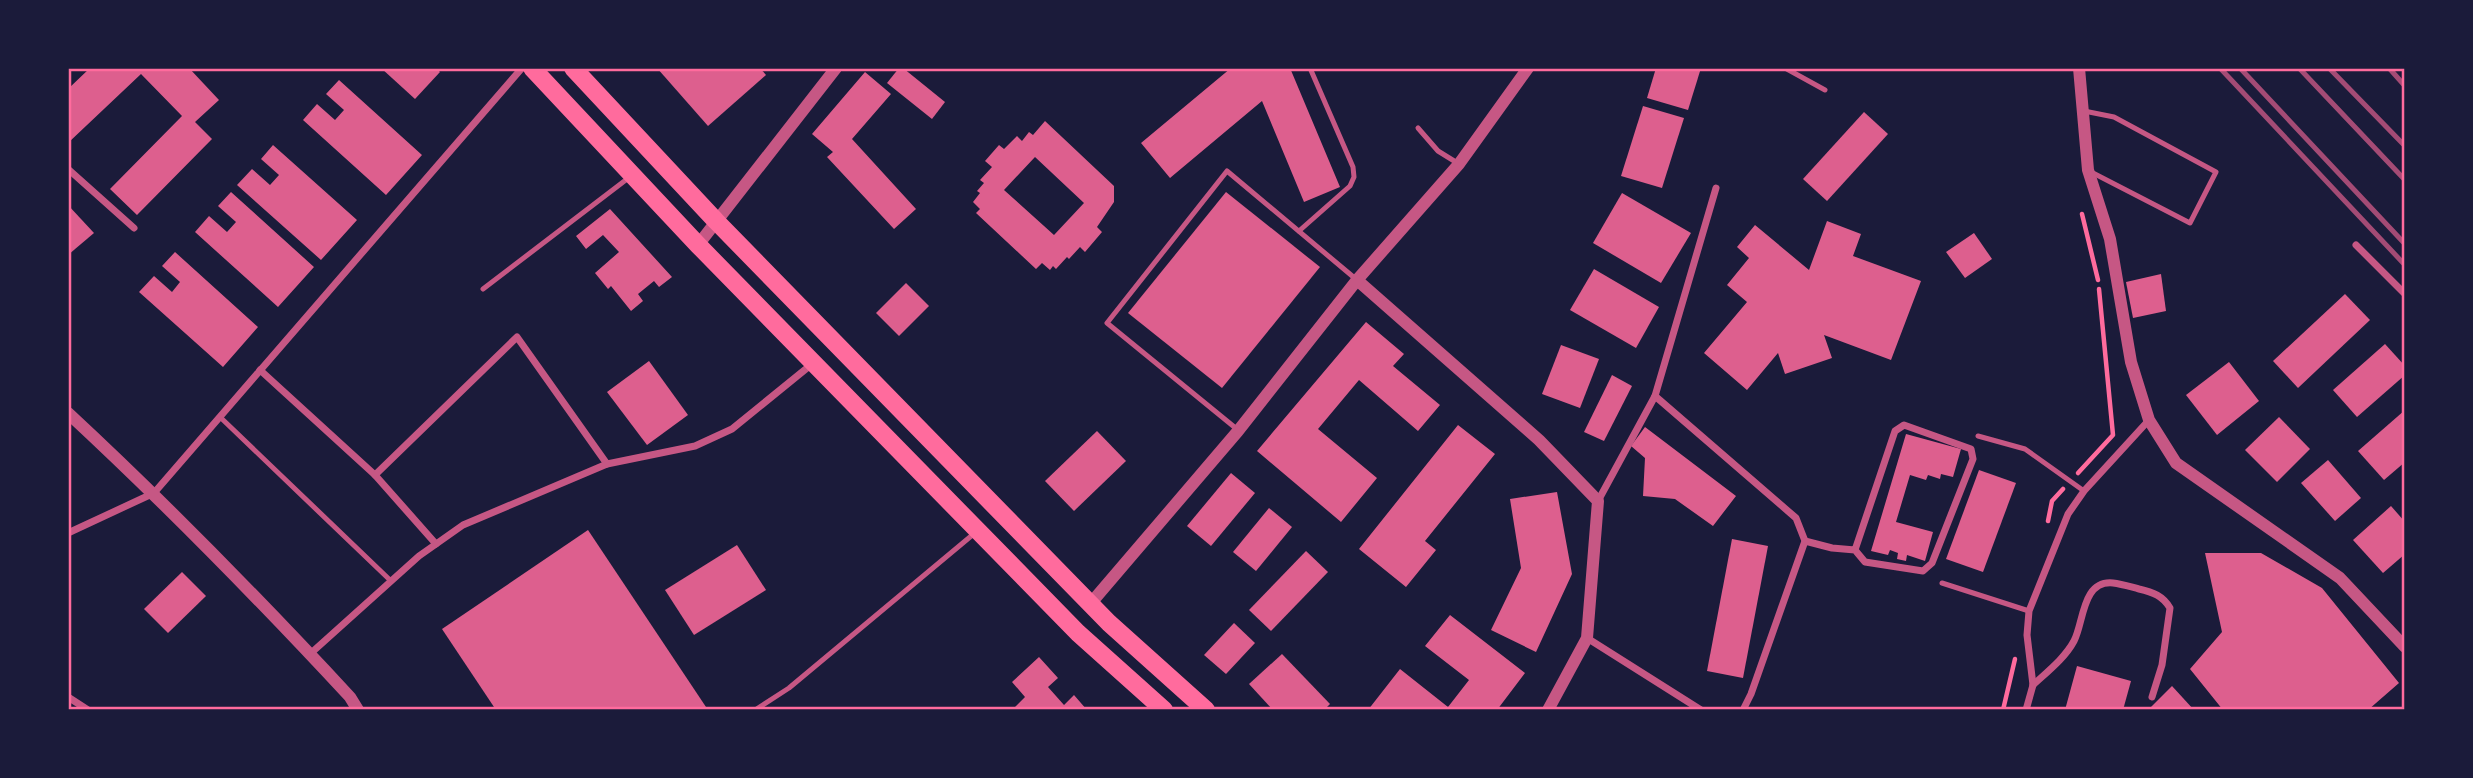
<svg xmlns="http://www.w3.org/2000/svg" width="2473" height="778" font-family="Quicksand,sans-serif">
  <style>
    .building { fill: #dd5f8e; fill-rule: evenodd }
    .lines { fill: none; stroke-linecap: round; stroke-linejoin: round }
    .path { stroke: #ff6b9d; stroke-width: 4.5 }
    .service { stroke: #c65784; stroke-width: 5 }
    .minor { stroke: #c65784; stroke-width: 7 }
    .tertiary { stroke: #c65784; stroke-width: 12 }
    .primary { stroke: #ff6b9d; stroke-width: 18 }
    .rail { stroke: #a44b75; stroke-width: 5 }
    .neatline { fill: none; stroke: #ff6b9d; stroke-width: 2.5 }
  </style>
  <rect width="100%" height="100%" fill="#1b1b3a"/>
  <!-- building -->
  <g class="building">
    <path d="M90 68H189L219 100 195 122 212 139 137 215 110 189 182 116 141 74 68 143V89Z"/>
    <path d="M381 68H436L440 72 415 99Z"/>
    <path d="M657 68H760L766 75 708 126Z"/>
    <path d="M899 68H903L945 102 932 119 887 83Z"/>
    <path d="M1231 68H1290L1340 187 1304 202 1262 101 1170 178 1141 143Z"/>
    <path d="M1656 68H1701L1688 110 1647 98Z"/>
    <path d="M865 72 891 94 852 139 916 209 894 229 827 157 833 152 812 134Z"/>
    <path d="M339 80 422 155 386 195 303 120 317 104 335 120 344 110 326 94Z"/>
    <path d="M1643 106 1684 118 1662 188 1621 176Z"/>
    <path d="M1864 112 1888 134 1827 201 1803 179Z"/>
    <path d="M1045 121 1114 186V202L1097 227 1102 232 1085 252 1080 247 1069 259 1067 257 1056 269 1053 266 1050 270 1042 263 1036 269 976 213 980 209 973 202 980 193 977 191 984 183 980 180 992 167 985 161 999 145 1004 149 1017 136 1022 141 1029 132 1033 135ZM1035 157 1084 203 1054 235 1004 190Z"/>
    <path d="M273 145 357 220 321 260 237 185 252 169 270 185 279 175 261 159Z"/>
    <path d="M231 192 314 267 278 307 195 232 209 216 227 232 236 222 218 206Z"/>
    <path d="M1226 192 1320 267 1222 388 1128 313Z"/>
    <path d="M1622 193 1691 233 1661 283 1593 243Z"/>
    <path d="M68 205 94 233 68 255Z"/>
    <path d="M610 209 672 277 659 287 654 281 638 294 643 301 631 311 611 286 608 289 595 273 619 252 603 235 586 249 576 236Z"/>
    <path d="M1827 221 1861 234 1853 256 1921 281 1891 360 1824 335 1832 358 1785 374 1778 353 1747 390 1704 353 1747 302 1727 285 1749 258 1737 247 1755 225 1809 270Z"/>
    <path d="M1974 233 1992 259 1965 278 1946 252Z"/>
    <path d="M175 252 258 327 223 367 139 292 154 276 172 292 180 282 162 266Z"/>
    <path d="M1594 269 1659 307 1636 348 1570 310Z"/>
    <path d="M2161 274 2166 311 2133 318 2126 282Z"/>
    <path d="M906 283 929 306 899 336 876 313Z"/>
    <path d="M2345 294 2370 320 2298 388 2273 361Z"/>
    <path d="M1366 322 1404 354 1393 366 1440 405 1418 431 1359 380 1318 429 1377 478 1341 522 1257 451Z"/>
    <path d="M2385 344 2405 366V375L2357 417 2333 390Z"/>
    <path d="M1561 345 1599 359 1580 408 1542 394Z"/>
    <path d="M649 361 688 415 647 445 607 392Z"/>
    <path d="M2229 362 2259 401 2217 435 2186 395Z"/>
    <path d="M1612 375 1632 386 1604 441 1584 432Z"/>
    <path d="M2405 410V462L2384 480 2358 451Z"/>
    <path d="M2279 417 2310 449 2277 482 2245 450Z"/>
    <path d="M1458 425 1495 454 1425 541 1436 550 1406 587 1359 549Z"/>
    <path d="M1645 427 1736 496 1713 526 1675 499 1643 496 1645 458 1631 446Z"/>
    <path d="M1097 431 1126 461 1074 511 1045 481Z"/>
    <path d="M1906 434 1961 449 1953 477 1941 474 1940 479 1928 475 1926 480 1910 475 1896 522 1933 532 1925 561 1907 555 1906 561 1897 559 1898 553 1890 550 1888 555 1871 551Z"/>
    <path d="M2328 460 2361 498 2335 521 2301 483Z"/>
    <path d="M1979 470 2016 483 1983 572 1946 559Z"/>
    <path d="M1231 473 1255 493 1211 546 1187 526Z"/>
    <path d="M1557 492 1572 574 1536 652 1491 630 1521 568 1510 499Z"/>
    <path d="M2391 506 2405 522V554L2383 573 2353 540Z"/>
    <path d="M1269 508 1292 527 1256 571 1233 552Z"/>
    <path d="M588 530 708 710H496L442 629Z"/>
    <path d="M1732 539 1768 546 1743 678 1707 671Z"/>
    <path d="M737 545 766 590 694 635 665 590Z"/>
    <path d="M1306 551 1328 572 1271 631 1249 610Z"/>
    <path d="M2205 553H2261L2322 588 2399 683 2368 710H2223L2190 669 2222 632Z"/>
    <path d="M182 572 206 596 168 633 144 609Z"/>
    <path d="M1450 615 1525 673 1497 710H1368L1400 669 1448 707 1469 680 1425 646Z"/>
    <path d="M1234 623 1255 643 1226 674 1204 655Z"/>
    <path d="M1282 654 1330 704 1324 710H1273L1249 684Z"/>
    <path d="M1039 657 1058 678 1048 687 1064 705 1074 695 1087 710H1012L1025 697 1012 682Z"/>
    <path d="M2077 666 2131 681 2123 710H2065Z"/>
    <path d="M2172 686 2194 710H2148Z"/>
  </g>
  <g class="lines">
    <!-- path -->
    <g class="path">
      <path d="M2082 214 2098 280"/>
      <path d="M2078 473 2113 435 2099 289"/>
      <path d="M2048 521 2052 501 2063 489"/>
      <path d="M2003 710 2015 659"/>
    </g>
    <!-- service -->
    <g class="service">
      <path d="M1785 68 1825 90"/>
      <path d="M2084 111 2114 117 2216 172 2190 223 2091 172"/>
      <path d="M1418 128 1438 151 1459 164"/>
      <path d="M1299 231 1350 186 1354 177 1353 167 1310 68"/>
      <path d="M483 289 631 176"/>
      <path d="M220 417 391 581"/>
      <path d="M1238 430 1107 323 1227 171 1357 280"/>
      <path d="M1978 436 2025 449 2084 491"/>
      <path d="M1942 583 2029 611"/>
      <path d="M755 710 789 688 976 532"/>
    </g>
    <!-- minor -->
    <g class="minor">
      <path d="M68 169 134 228"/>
      <path d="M2356 245 2405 294"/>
      <path d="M260 370 375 475 436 544"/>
      <path d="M1655 396 1796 518 1805 541 1751 694 1743 710"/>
      <path d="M375 475 517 337 607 464 695 446 732 429 812 364"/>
      <path d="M1598 501 1655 396 1716 188"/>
      <path d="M68 533 154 493 522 68"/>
      <path d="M1805 541 1832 548 1855 550 1895 431 1904 425 1971 449 1973 459 1932 563 1923 571 1865 562 1855 550"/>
      <path d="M1587 638 1701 710"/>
      <path d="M310 654 419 556 463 525 607 464"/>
      <path d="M2033 685C2047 672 2065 658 2074 641 2084 622 2082 580 2113 583 2122 584 2131 587 2139 589 2153 592 2163 596 2170 608L2162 665 2152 697"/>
      <path d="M68 697 88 710"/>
      <path d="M2026 710 2033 685 2027 635 2029 611 2068 514 2084 491 2149 420"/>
    </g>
    <!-- tertiary -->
    <g class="tertiary">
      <path d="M2079 68 2088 170 2110 239 2131 362 2149 420 2176 463 2340 578 2405 647"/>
      <path d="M698 245 836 68"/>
      <path d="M1357 280 1539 440 1598 501 1587 638 1548 710"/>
      <path d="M68 413C166 504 259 599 350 697L358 710"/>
      <path d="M1091 603 1238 431 1357 280 1459 164 1528 68"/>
    </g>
    <!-- primary -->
    <g class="primary">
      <path d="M532 68 698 245 1078 633 1164 710"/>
      <path d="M573 68 716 221 1109 623 1206 710"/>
    </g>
    <!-- rail -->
    <g class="rail">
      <path d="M2220 68 2405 265"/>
      <path d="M2240 68 2405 244"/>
      <path d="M2299 68 2405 180"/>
      <path d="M2329 68 2405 146"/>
      <path d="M2389 68 2405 86"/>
    </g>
  </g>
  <!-- border -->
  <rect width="2473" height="778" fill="none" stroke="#1b1b3a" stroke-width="140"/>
  <rect x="70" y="70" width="2333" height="638" class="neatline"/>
</svg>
